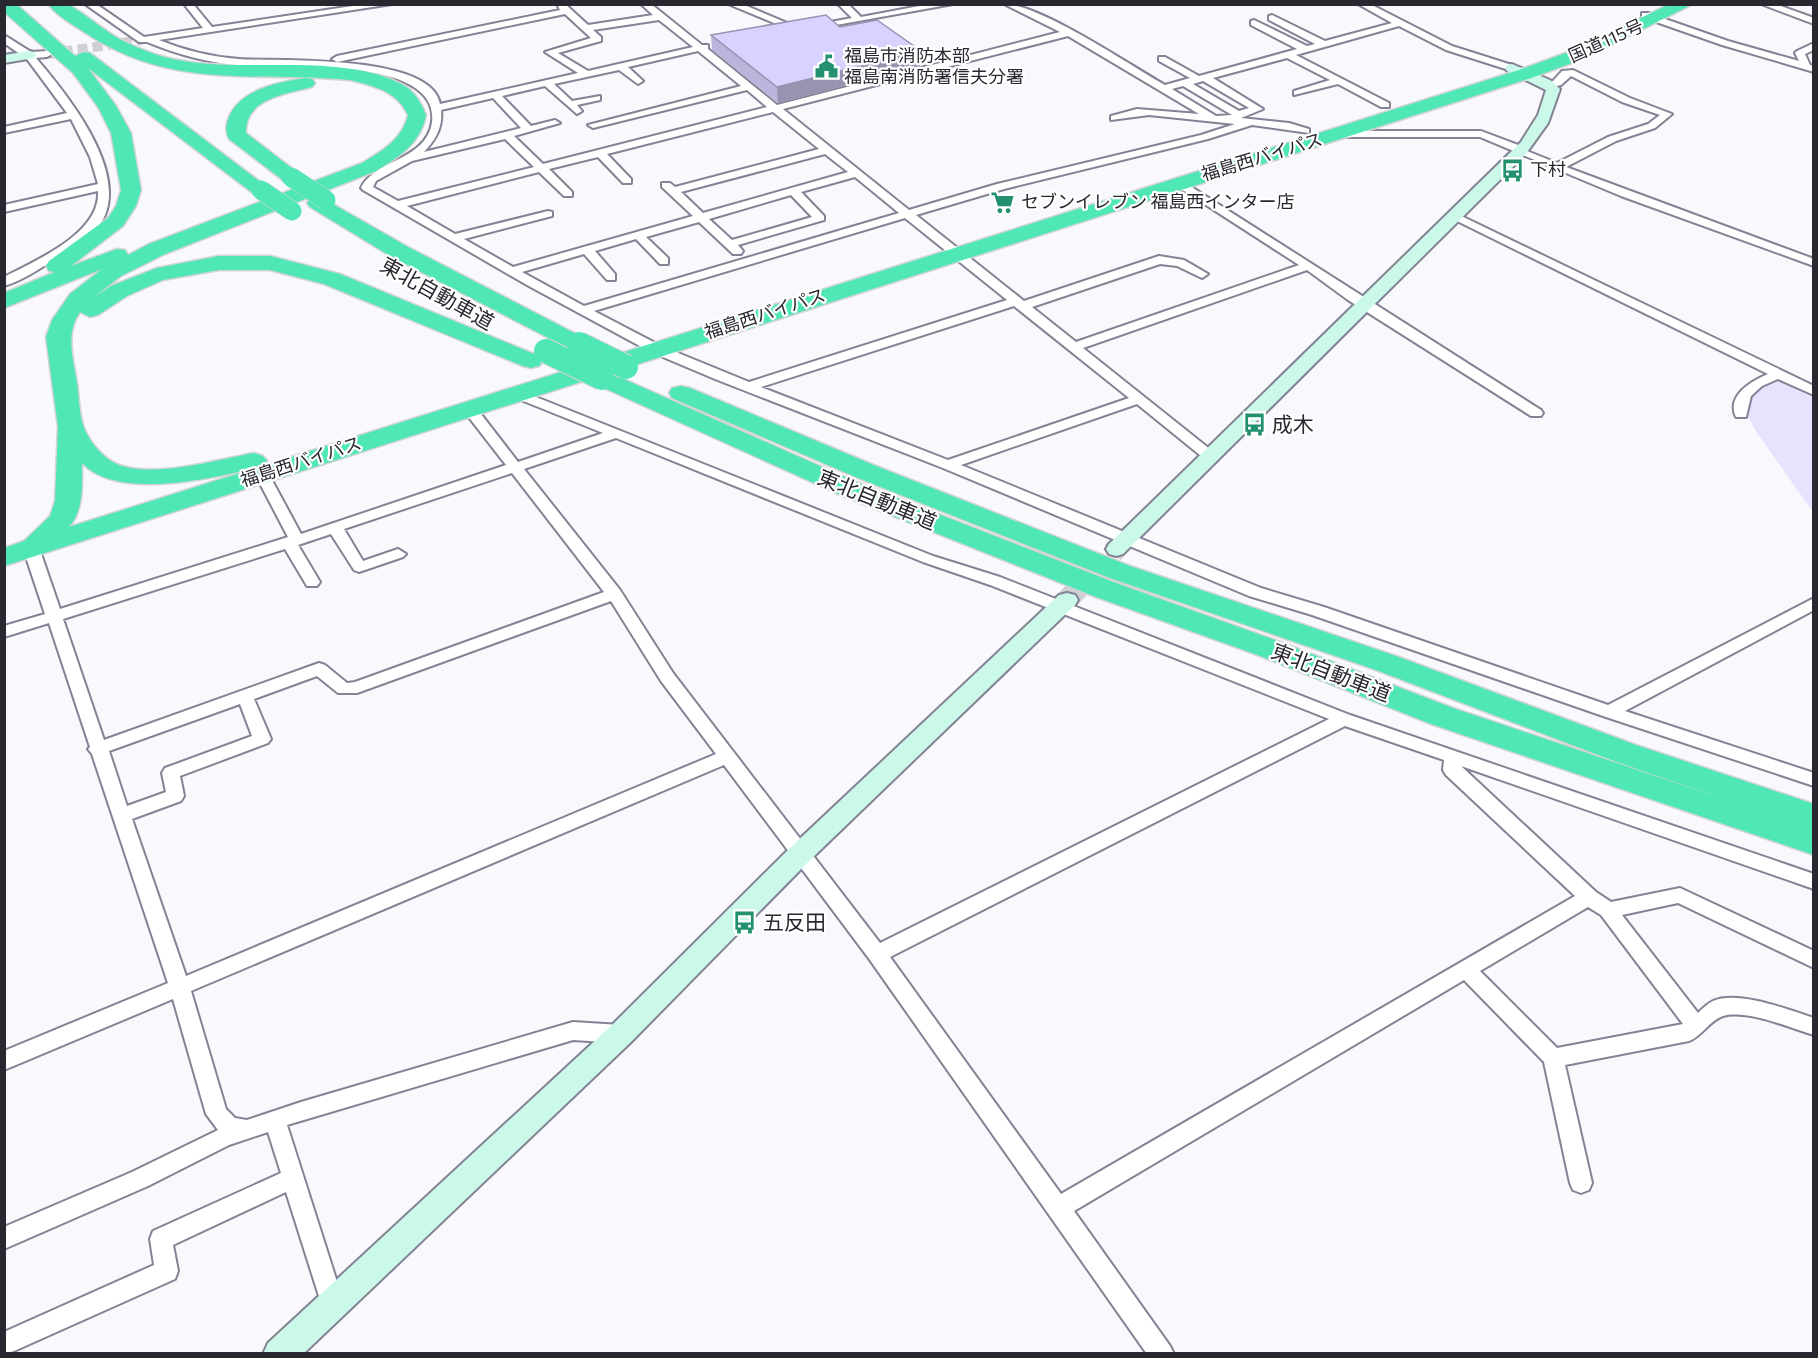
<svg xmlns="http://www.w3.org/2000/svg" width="1818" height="1358" font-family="Commissioner,'Noto Sans JP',sans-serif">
	<rect width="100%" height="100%" fill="#f9f9fd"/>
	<!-- green -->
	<polygon fill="#e6e3fe" points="1782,378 1813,394 1813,512 1757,433 1748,417 1749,400 1754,391"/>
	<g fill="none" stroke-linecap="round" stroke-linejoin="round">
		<!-- street-tunnel -->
		<polyline stroke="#cfcfd4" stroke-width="10" stroke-dasharray="10 5" stroke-linecap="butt" points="48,54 142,40"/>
		<!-- secondary-tunnel -->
		<polyline stroke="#cfcfd4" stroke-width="22" stroke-dasharray="22 11" stroke-linecap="butt" points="1067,600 1116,549"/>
		<defs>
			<g id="street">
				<path d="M85,4H96L144,37L203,28L184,4H193L212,27L366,4H392L159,40C184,50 211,57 239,59C277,62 431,53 440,104L578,73L545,52L591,38L565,14L337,62L332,59L337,56L560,10L557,4H565L588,25L653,15L641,4H651L702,45H708V49L777,105L1060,32L1004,4C1040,4 1130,65 1165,85L1190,78L1159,61V57H1165L1199,76L1297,49L1251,25V21L1254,20L1307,46L1315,44L1269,20V16L1272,15L1325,41L1392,23L1358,4H1370L1452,46L1515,66L1517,68L1512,71L1446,50L1399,26L1296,55L1389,103V107H1381L1338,84L1294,95V91L1330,80L1287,58L1213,78L1263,109L1241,118L1289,123L1309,129V133L1252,125L1208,139L1004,189L916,215L1024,301L1159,256L1184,260L1208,274L1202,278L1177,266L1160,264L1032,307L1076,342L1299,265L1172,183L1174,181H1182L1541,410L1543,413L1541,416H1531L1348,300L1307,270L1083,348L1216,454L1218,457L1216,460H1206L1137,404L961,465L1261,588L1324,607L1608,705L1814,598V610L1625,711L1814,773V786L1603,716L1312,615L1249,596L943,468L715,379L651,352L527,285L363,190L361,188C374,160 427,160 432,122C440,55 280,68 239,65C208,63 176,54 147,42H139ZM659,20L693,47L588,71L558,53L601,41V37L593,30ZM1068,36L1199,114L1137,109L1111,116V120L1149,115L1235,124L1201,135L997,184L909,210L783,109ZM698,51L741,86L588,125L593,128L747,90L767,107L543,164L514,136L560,123L555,120L531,126L502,96L545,86L577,114L582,111L577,105L600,100V96L572,101L554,84L619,70L638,84L643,81L628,67ZM1203,81L1249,108L1239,111L1193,84ZM1183,86L1232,115L1216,116L1172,89ZM493,98L521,128L424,152C435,140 443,128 441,110ZM773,112L819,149L675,187L670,183H662V187L693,216L513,267L464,239L552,216V212L548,211L455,234L407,206L539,172L564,196H572V192L549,169L598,157L623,183H631V179L607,154ZM505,139L534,167L398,201L373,187L376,181L412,161ZM825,154L848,172L703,213L681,192ZM855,177L899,213L584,306L522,272L584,254L607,280H615V274L595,251L636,239L660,264H668V258L646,237L699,222L733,254H741L743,251L738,245L824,220V216L801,192ZM791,195L812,217L732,240L709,219ZM905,218L1007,300L749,382L661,346L594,311ZM1014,306L1129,398L948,460L761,387Z"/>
				<polygon points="728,4 742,4 804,30 796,32"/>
				<polygon points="838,4 848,4 861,17 930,4 953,4 814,29 814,25 852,18"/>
				<polygon points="1761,4 1775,4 1814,18 1814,24"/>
				<polygon points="1642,13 1648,13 1728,41 1799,61 1795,53 1797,51 1814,43 1814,50 1805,54 1810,65 1814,66 1814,72 1722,45 1642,17"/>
				<path d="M4,35L31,52L47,51L52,54L47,57L36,58C66,93 125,166 105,215C98,233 76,245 61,255C44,266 24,280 4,286V277C37,260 101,233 98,191L4,212V205L98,184L90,157L71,119L4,133V127L67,113L27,59L4,43Z"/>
				<polygon points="1573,70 1630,98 1672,114 1655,128 1616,141 1566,167 1814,259 1814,266 1621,196 1480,137 1338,137 1333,134 1338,131 1481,131 1526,148 1527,151 1557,163 1608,137 1648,124 1660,115 1622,102 1571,76 1561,85 1549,88 1544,85 1553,81 1562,71"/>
				<path d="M1455,213L1814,386V395L1778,379L1762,386L1751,396L1746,417H1736C1726,396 1751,381 1768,374L1451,218L1449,216Z"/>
				<path d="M516,389L933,556L1000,577L1350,715L1814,874V889L1461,766L1596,892L1611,902L1680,888L1814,951V968L1678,903L1622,915L1698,1013C1702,1009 1707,1004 1713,1001C1738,990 1789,1010 1814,1018V1035C1790,1028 1747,1009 1723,1016C1710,1020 1702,1036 1689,1041L1565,1065L1592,1183L1589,1190L1581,1193L1573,1190L1570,1183L1544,1062L1464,980L1074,1211L1170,1346L1174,1354H1147L870,960L724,765L191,991L226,1109L235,1118L247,1120L301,1102L573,1022L621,1025L628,1028L631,1034L628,1040L621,1043L573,1040L287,1125L344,1304L340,1312L332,1315L324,1312L286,1192L173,1245L178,1271L175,1279L14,1351L4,1354V1332L154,1265L150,1239L153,1231L281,1173L268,1132L229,1145L148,1186L4,1249V1227L132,1172L218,1130L206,1114L173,999L4,1070V1051L168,983L92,754L88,749L90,747L49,623L4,637V626L45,614L23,548L31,543L39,548L60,609L288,537L255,474L257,471H267L301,534L506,465L464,411L462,408L464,405H474L518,462L603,433L511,396L509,393ZM616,438L923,562L990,585L1329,719L880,943L673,673L620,590L524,469ZM512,473L604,592L355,682L347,683L325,665L319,663L104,740L63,619L285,549L307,586H317L320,582L298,545L331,534L354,570L359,572L403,557L406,554L398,549L363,561L344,529ZM611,601L661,681L716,754L186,976L132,819L181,801L184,796L180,776L268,743L271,739L254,699L317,676L338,693H357ZM240,704L252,736L165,768L162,773L166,792L127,806L109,751ZM1345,726L1444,760L1443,770L1446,775L1575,896L1061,1194L890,957ZM1588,907L1601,915L1683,1024L1557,1048L1480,971Z"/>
			</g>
			<g id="secondary">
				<polygon points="29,51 34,52 36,55 34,58 4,63 4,55"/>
				<polygon points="1512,64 1550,80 1560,89 1548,123 1525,155 1123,554 1116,556 1109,554 1106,549 1109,544 1521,142 1538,115 1546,90 1507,71 1505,68 1507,65"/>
				<polygon points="1067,593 1075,595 1078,600 1075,605 809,861 631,1042 303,1354 263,1354 268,1343 611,1026 791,847 1059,595"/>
			</g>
			<g id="highway">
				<path d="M4,4H16L75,56L84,52L90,53L271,190L268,194H254L88,68L116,106L131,133L141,190L136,206L123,226L71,266L117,249L125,250L128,255L149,244L362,163C382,151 402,140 408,115C397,91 374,86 350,80C252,71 172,91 84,32C72,24 57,16 48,4C54,4 61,3 66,4C76,7 104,30 116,37C141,51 168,60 198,63C259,70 350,54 405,86C415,92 422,105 426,115C421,143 399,157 376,171L165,254L121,276L93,298L111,286L157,268L219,256H270L340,274L539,356L543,361L539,366L531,368L523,366L324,284L270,270H219L163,280L127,296L98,315L90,317L80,312C65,334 73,358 77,383C79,396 79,415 84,428C91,444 105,461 122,466C159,477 216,460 254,453L263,456L267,461L263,466L1519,70L1571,51L1670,4H1693L1583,59L1531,78L610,373L856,482L1116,583L1275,640L1453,708L1733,802L1614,761L1376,670L1110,578L858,478L672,398L669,393L672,388L681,386L690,388L876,466L1130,566L1396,656L1636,745L1814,804V855L1431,724L1255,654L1096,597L838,494L593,383L590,379L4,566V548L24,541L50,516L55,501L58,427L46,337L52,320L70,294L102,269L4,308V293L55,272L49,271L46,266L49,261L108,218L116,206L121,190L111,133L98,107L73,73L4,12ZM82,463C118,501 212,478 256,468L69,527C84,510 82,485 82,463Z"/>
				<path d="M306,78L312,79L315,83L312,87C286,94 245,98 246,133L298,173L301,177L298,181H284L229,139C225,132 226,124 229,117C241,89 279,82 306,78Z"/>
				<polygon points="317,197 324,199 408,247 582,337 586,342 582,347 574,349 566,347 392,257 310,207 307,203 310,199"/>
			</g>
		</defs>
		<!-- street casing -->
		<use href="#street" stroke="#848295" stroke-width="4"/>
		<!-- secondary casing -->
		<use href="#secondary" stroke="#848295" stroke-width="4"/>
		<!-- highway casing -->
		<use href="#highway" stroke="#d4d4d6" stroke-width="3"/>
		<!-- street -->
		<use href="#street" fill="#fff" fill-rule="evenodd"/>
		<!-- secondary -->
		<use href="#secondary" fill="#caf8e9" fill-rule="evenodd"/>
		<!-- highway -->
		<use href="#highway" fill="#50e7b7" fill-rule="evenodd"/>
		<defs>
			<g id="highway-bridge-far1">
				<polyline points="291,177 326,200"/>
				<polyline points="261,190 292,211"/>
			</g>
			<g id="highway-bridge">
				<polyline points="579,344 626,367"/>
				<polyline points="546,351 602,378"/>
			</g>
		</defs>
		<!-- highway-bridge-far1 casing -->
		<use href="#highway-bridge-far1" stroke="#d4d4d6" stroke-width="20" stroke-linecap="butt"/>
		<!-- highway-bridge casing -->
		<use href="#highway-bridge" stroke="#d4d4d6" stroke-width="26" stroke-linecap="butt"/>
		<!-- highway-bridge-far1 -->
		<use href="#highway-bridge-far1" stroke="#50e7b7" stroke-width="19"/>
		<!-- highway-bridge -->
		<use href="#highway-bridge" stroke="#50e7b7" stroke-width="24"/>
	</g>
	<!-- wall -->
	<polygon fill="#bab5da" points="840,27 920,66 778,103 712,50 711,35"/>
	<!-- shaded-wall -->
	<polygon fill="#9794b2" points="921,51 920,66 778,103 777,87"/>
	<!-- building -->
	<polygon fill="#d8d3fe" stroke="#9794b2" stroke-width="1.5" points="826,15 840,27 877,20 921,51 777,87 711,35"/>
	<!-- icons -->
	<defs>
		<symbol id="civic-bare" viewBox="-9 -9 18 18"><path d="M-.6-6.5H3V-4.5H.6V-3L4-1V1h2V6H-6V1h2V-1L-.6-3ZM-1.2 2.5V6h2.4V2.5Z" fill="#23906f" stroke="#fff" stroke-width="2.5" paint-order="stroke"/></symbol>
		<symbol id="bus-bare" viewBox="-9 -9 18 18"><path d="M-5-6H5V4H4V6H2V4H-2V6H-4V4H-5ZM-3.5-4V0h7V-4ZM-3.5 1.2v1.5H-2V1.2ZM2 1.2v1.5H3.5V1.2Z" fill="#23906f" stroke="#fff" stroke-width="2.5" paint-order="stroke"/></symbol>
		<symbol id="supermarket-bare" viewBox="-9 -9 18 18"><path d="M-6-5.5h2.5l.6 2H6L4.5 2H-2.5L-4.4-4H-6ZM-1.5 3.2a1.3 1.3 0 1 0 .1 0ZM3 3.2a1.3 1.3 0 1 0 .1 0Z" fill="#23906f" stroke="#fff" stroke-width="2.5" paint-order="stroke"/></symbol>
	</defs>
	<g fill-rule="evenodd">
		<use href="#civic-bare" x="810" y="50" width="33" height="33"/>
		<use href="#bus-bare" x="1496" y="154" width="33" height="33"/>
		<use href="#supermarket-bare" x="986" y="186" width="33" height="33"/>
		<use href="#bus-bare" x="1238" y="408" width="33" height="33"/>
		<use href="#bus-bare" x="728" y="906" width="33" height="33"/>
	</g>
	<g text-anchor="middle" stroke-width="4.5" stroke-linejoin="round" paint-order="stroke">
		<!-- far-street labels -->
		<g font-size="18" fill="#292830" stroke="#fff">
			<text transform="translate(1606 41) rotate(-24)" y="6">国道115号</text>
			<text transform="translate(1262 157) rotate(-17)" y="6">福島西バイパス</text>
			<text transform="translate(765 314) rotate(-18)" y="6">福島西バイパス</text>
			<text transform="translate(301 462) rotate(-18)" y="6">福島西バイパス</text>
		</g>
		<!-- far-poi labels -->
		<g font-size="18" fill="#292830" stroke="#fff" text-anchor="start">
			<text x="844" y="62">福島市消防本部<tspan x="844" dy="21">福島南消防署信夫分署</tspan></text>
			<text x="1530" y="176">下村</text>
			<text x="1021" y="208">セブンイレブン 福島西インター店</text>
		</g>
		<!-- street labels -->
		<g font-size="21" fill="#292830" stroke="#fff">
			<text transform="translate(437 294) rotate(29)" y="7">東北自動車道</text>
			<text transform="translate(877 500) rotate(22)" y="7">東北自動車道</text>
			<text transform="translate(1331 673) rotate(21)" y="7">東北自動車道</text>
		</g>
		<!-- poi labels -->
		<g font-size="21" fill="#292830" stroke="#fff" text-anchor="start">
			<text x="1272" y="432">成木</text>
			<text x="763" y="930">五反田</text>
		</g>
	</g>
	<!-- border -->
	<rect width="1818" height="1358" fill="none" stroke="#292830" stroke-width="12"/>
</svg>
